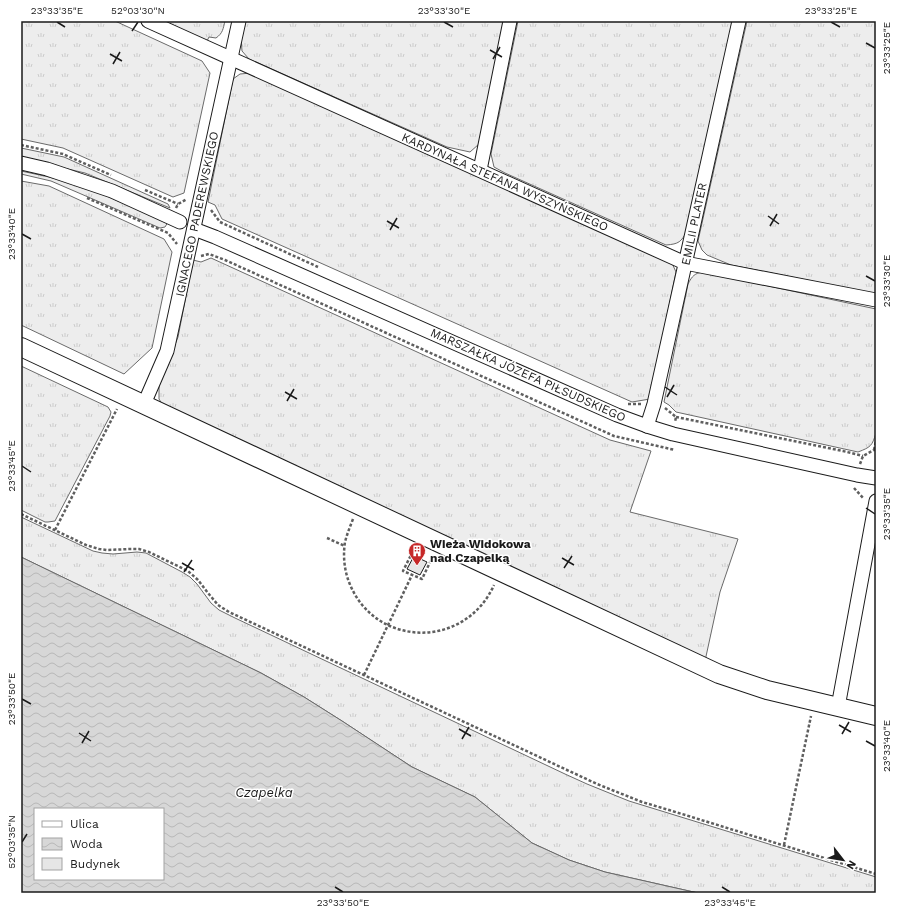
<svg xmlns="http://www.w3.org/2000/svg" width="897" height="914" font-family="'Work Sans',sans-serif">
	<defs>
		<pattern id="grass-tufts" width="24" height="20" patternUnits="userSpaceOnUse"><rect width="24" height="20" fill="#ededed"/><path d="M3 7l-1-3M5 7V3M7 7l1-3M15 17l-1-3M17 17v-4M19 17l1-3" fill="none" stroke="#cbcbcb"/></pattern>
		<pattern id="water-waves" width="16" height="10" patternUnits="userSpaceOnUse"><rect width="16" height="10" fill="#d7d7d7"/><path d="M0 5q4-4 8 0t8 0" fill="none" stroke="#b8b8b8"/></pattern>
	</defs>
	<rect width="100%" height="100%" fill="#fff"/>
	<!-- grass -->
	<g fill="url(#grass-tufts)" stroke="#6a6a6a">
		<polygon points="21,21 115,21 202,61 210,73 184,193 173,197 63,148 21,139"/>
		<path d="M164,21H225C223,29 223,33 216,38L209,37L207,41Z"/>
		<polygon points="245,21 504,21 479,144 470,152 447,147 249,59 242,51 241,38"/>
		<path d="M518,21H733L687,231C681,242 679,244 666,245L505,173L494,167L491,154Z"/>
		<polygon points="747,21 876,21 876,294 731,265 707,255 702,250 698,241"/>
		<polygon points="251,73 671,261 676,272 650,399 632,402 222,219 215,205 208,202 233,79 240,74"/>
		<polygon points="21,148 64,157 168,204 170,208 85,173 21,158"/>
		<polygon points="21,171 49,177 83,186 168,222 165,227 160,228 51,181 21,174"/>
		<polygon points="21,181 49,186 164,239 172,252 152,348 124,374 21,325"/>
		<polygon points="211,258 610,440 651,451 630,512 738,539 720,592 705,661 164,407 159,399 159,386 178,337 193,260 201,262"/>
		<path d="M703,272L876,309V433C872,446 871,447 858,452L676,412L669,405L664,402L688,284C692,276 695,273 703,272Z"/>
		<polygon points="21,366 108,407 111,412 110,416 56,519 55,521 48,522 45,522 21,510"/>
		<polygon points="21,517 93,551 102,553 113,554 137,552 146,553 182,572 190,577 197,584 211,603 219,610 235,618 565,774 587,784 629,801 876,877 876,893 698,893 605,872 569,860 532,843 475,797 412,767 342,721 304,697 261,673 21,557"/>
	</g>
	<!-- water -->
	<path fill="url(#water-waves)" stroke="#6a6a6a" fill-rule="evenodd" d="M21,557L261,673L304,697L342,721L412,767L475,797L532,843L569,860L605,872L698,893H21ZM35,809H163V879H35Z"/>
	<!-- building -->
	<polygon fill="#e6e6e6" stroke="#1a1a1a" points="414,556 427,562 420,575 407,569"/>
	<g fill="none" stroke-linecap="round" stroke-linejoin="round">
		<defs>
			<g id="street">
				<polyline points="148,21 685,263 876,300"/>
				<polyline points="21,163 47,169 112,191 180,222"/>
				<polyline points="480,170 510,21"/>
				<polyline points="194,229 215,237 617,415 647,426 673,434 857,475 876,478"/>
				<polyline points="144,404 167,351 239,21"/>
				<polyline points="647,426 654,404 739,21"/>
				<polyline points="838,707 876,501"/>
			</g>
			<polyline id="secondary" points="21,347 719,674 767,690 876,716"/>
		</defs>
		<!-- street casing -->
		<use href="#street" stroke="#1a1a1a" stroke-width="15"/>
		<!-- secondary casing -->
		<use href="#secondary" stroke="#1a1a1a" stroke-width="20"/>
		<!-- path -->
		<g stroke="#5f5f5f" stroke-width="2.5" stroke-dasharray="3 2" stroke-linecap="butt">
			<polyline points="21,145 63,154 111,175"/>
			<polyline points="145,190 178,204"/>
			<polyline points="87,198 168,233 177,244"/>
			<polyline points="176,208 178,204 187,199"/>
			<polyline points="211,210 220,222 318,267"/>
			<polyline points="201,256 209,254 225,260 614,436 675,450"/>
			<polyline points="628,404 641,404"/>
			<polyline points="665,408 676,417 675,422"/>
			<polyline points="676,417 843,451 863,456"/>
			<polyline points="874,450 876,441"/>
			<polyline points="860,464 863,456 874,450 876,450"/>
			<polyline points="854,488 864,499"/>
			<polyline points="21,514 86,545 99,549 107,550 130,549 139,549 149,552 188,571 198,580 208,593 218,605 229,612 597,784 642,802 669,810 876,874"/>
			<path d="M353,519C350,527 347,534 345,542C343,555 344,569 349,582C374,648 465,650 494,585"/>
			<polyline points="55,530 117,409"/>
			<polyline points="327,538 345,546"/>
			<polyline points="415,547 403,571 422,579 433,556"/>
			<polyline points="364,675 412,575"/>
			<polyline points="784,845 811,716"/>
		</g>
		<!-- street -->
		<use href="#street" stroke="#fff" stroke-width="13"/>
		<!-- secondary -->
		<use href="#secondary" stroke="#fff" stroke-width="18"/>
	</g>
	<!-- ticks -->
	<path fill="none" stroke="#1a1a1a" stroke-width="1.5" d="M57,22L65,27M444,22L453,27M831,22L840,27M132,31L138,22M866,43L875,48M490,50L502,57M110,54L122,61M493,59L500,47M113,64L120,52M768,216L779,224M387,221L399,228M770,226L777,214M390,230L397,218M22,234L31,239M866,276L875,281M665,387L677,395M285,392L297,399M667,397L674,385M287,401L294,389M22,466L31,472M866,508L875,514M562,558L574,565M182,563L194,570M564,568L572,556M184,572L192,560M22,699L31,704M839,725L851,732M459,729L471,736M79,733L91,741M842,734L849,722M462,739L469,727M866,741L875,746M82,743L89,731M22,842L27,834M335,887L343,892M722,887L730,892"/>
	<!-- icons -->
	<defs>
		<symbol id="building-pin" viewBox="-11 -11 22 30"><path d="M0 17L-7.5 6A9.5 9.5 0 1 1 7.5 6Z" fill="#c62828" stroke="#fff"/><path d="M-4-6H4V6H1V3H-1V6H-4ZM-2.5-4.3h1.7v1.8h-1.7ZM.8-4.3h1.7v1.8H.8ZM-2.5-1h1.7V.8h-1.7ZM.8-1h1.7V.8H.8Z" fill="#fff"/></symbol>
	</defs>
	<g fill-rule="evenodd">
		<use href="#building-pin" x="407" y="541" width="20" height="27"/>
	</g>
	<g text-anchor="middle" stroke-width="3" stroke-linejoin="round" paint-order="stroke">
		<!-- street labels -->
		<g font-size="12" fill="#1a1a1a" stroke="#fff">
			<text transform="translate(505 182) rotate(24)" y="4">KARDYNAŁA STEFANA WYSZYŃSKIEGO</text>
			<text transform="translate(197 214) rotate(-78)" y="4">IGNACEGO PADEREWSKIEGO</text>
			<text transform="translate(694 224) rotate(-78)" y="4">EMILII PLATER</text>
			<text transform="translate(528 375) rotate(24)" y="4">MARSZAŁKA JÓZEFA PIŁSUDSKIEGO</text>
		</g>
		<!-- poi labels -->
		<g font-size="12" font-weight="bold" fill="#1a1a1a" stroke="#fff" text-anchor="start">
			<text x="430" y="548">Wieża Widokowa<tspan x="430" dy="14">nad Czapelką</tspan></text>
		</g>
		<!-- water labels -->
		<g font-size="13" font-style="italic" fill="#1a1a1a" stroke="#fff">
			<text x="264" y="797">Czapelka</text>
		</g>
	</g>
	<!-- border -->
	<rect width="897" height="914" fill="none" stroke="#ffffff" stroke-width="44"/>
	<!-- legend -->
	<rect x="34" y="808" width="130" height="72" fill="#ffffff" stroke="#a3a3a3"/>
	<rect x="42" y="821" width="20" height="6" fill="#ffffff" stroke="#a3a3a3"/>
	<text x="70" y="828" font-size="12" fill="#1a1a1a">Ulica</text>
	<rect x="42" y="838" width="20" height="12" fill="url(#water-waves)" stroke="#a3a3a3"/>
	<text x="70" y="848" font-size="12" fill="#1a1a1a">Woda</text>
	<rect x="42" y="858" width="20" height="12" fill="#e6e6e6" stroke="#a3a3a3"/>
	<text x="70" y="868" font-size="12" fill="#1a1a1a">Budynek</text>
	<!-- north arrow -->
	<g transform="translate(843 860) rotate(121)" stroke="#ffffff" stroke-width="3" paint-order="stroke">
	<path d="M0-3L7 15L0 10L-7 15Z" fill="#1a1a1a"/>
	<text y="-6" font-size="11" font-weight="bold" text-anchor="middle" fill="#1a1a1a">N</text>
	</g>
	<rect x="22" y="22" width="853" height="870" fill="none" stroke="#1a1a1a" stroke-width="1.5"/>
	<g font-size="10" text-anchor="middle" fill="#1a1a1a">
		<text x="57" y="14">23°33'35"E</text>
		<text x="138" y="14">52°03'30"N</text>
		<text x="444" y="14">23°33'30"E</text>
		<text x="831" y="14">23°33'25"E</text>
		<text transform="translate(886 48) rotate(-90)" y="4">23°33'25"E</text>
		<text transform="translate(11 234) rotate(-90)" y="4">23°33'40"E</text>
		<text transform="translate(886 281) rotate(-90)" y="4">23°33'30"E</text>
		<text transform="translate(11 466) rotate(-90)" y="4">23°33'45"E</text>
		<text transform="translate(886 514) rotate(-90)" y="4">23°33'35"E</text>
		<text transform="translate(11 699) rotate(-90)" y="4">23°33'50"E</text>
		<text transform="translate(886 746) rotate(-90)" y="4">23°33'40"E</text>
		<text transform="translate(11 842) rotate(-90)" y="4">52°03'35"N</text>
		<text x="343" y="906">23°33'50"E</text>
		<text x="730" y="906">23°33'45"E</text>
	</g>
</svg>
